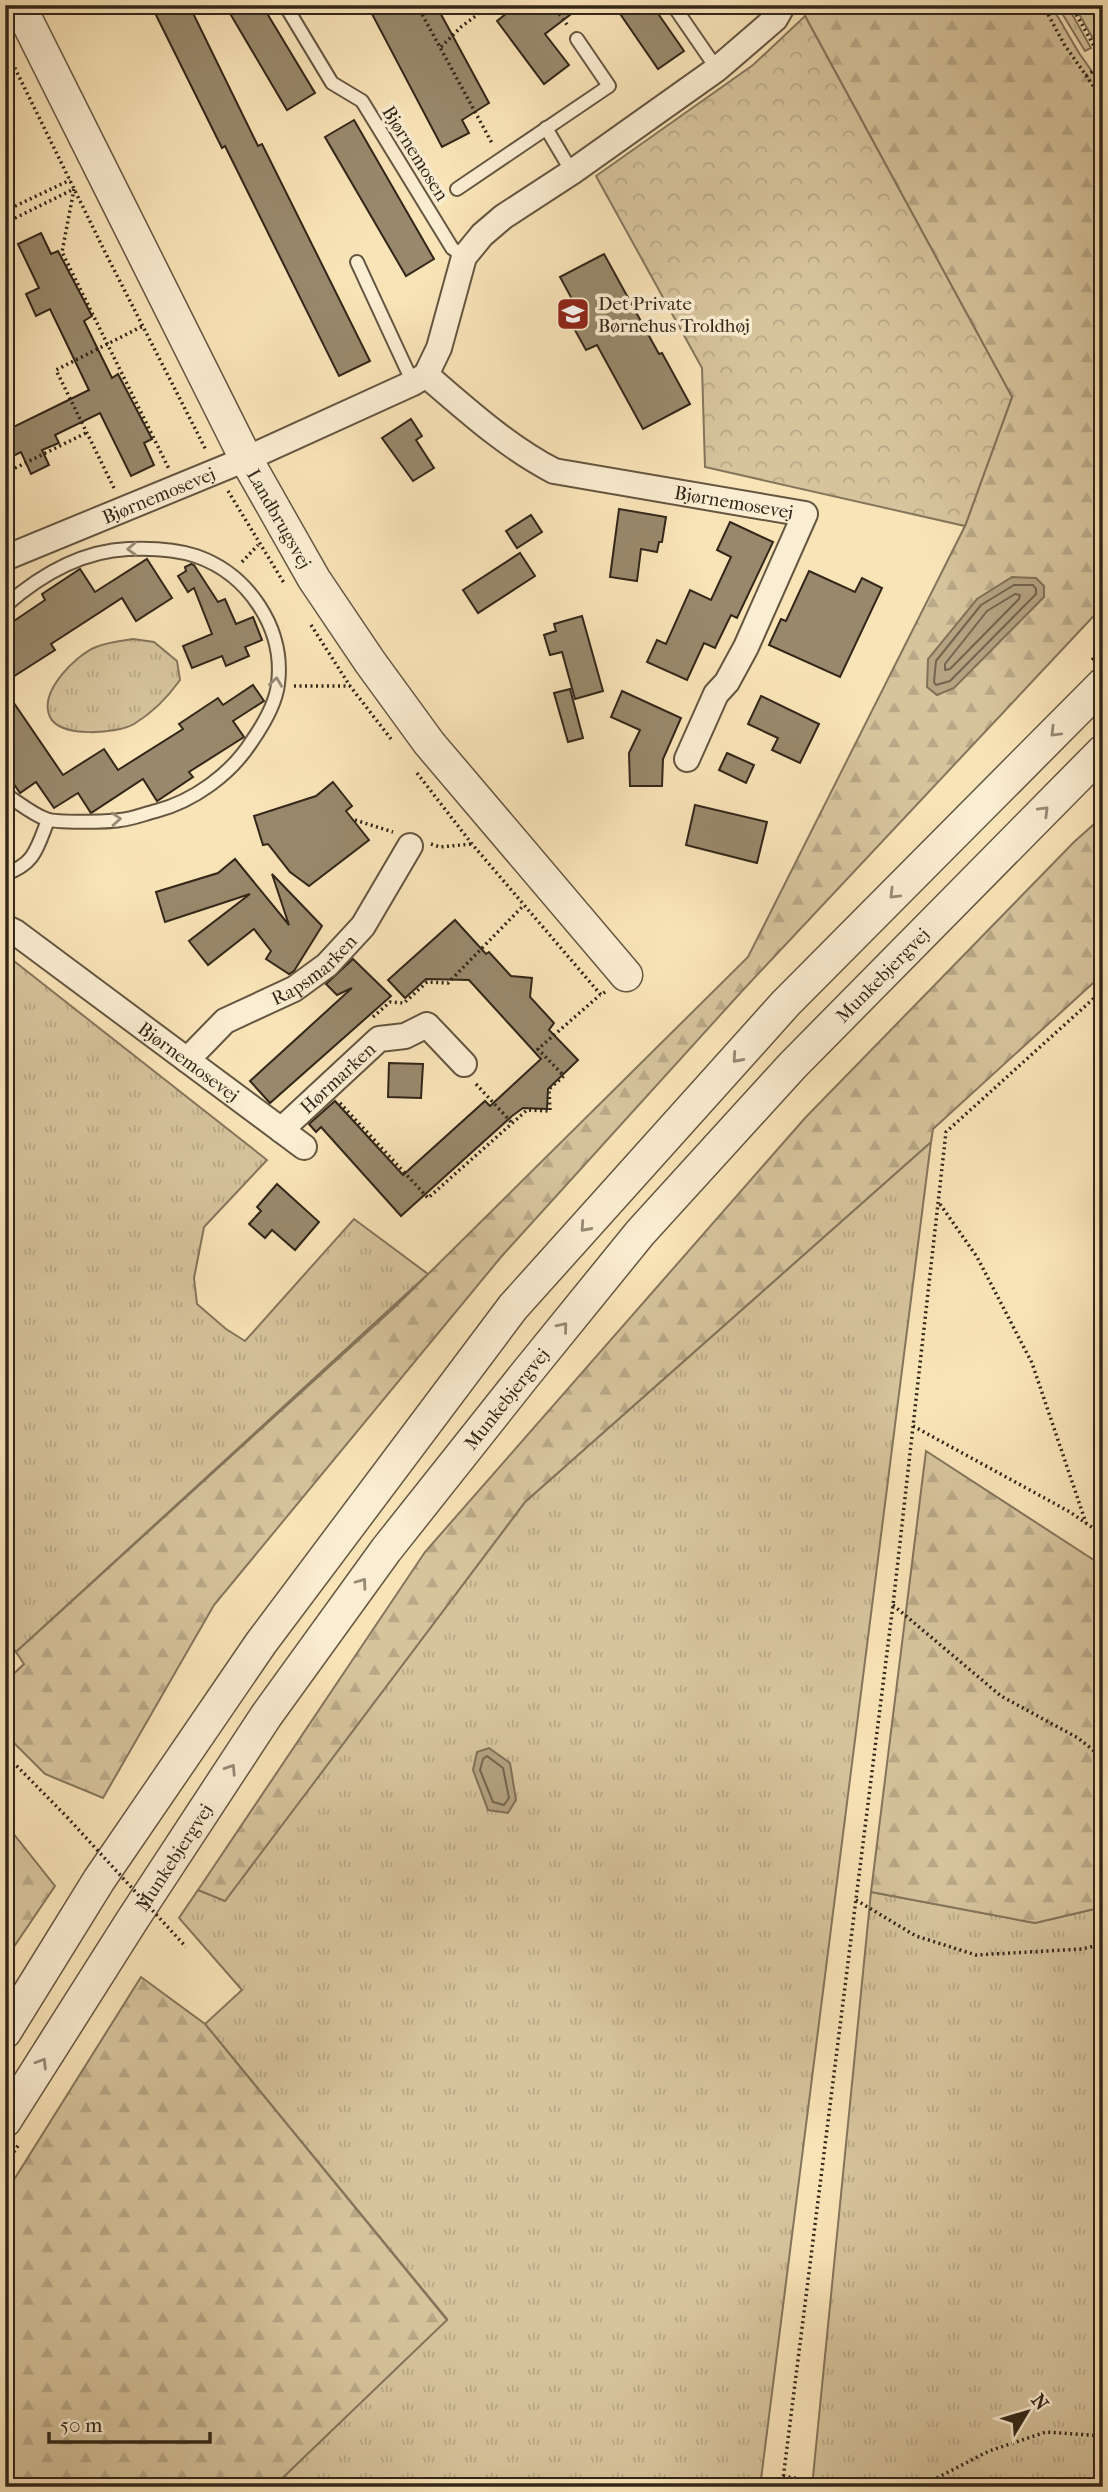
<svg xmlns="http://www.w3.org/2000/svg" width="1108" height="2492" font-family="'IM FELL French Canon',serif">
	<defs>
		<pattern id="grass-tufts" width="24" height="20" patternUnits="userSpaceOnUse" patternTransform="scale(1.75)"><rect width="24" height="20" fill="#d7c49d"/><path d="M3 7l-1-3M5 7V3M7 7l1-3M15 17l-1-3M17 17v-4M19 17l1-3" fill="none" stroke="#b9a887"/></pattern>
		<pattern id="forest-firs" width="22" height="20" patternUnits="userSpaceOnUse" patternTransform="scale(1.75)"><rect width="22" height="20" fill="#d7c49d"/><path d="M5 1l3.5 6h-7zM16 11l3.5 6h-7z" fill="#b9a887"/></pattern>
		<pattern id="park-crowns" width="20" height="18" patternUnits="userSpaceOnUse" patternTransform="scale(1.75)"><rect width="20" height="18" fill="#d7c49d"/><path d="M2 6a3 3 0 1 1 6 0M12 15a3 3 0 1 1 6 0" fill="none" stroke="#b9a887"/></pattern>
	</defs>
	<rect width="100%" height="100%" fill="#f9e4b8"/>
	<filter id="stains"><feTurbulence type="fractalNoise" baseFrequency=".00286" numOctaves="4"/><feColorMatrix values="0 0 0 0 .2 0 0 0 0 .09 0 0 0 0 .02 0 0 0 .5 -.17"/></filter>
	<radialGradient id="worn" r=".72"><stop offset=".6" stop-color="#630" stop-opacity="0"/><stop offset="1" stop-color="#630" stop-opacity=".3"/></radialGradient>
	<!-- grass -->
	<g fill="url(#grass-tufts)" stroke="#84755b" stroke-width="2">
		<polygon points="1057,5 1067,5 1091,48 1085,51"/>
		<polygon points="1074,5 1103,5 1103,12 1099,15 1103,19 1103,41 1096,44"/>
		<path d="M133,639L154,642L177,661L180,680C168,697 152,713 134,724C117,734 60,738 50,717C38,692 76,655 96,647C108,642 121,641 133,639Z"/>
		<polygon points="5,954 267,1160 204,1227 194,1278 197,1304 226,1329 245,1341 354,1219 428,1274 16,1652 5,1635"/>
		<polygon points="931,1142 760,2487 273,2487 447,2319 205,2024 242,1990 179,1918 198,1890 225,1900 525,1502"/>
		<polygon points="871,1892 1035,1923 1103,1907 1103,2487 812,2487"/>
	</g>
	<!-- forest -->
	<g fill="url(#forest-firs)" stroke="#84755b" stroke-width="2">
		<polygon points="804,5 1051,5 1079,53 1103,87 1103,606 743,990 501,1257 214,1605 103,1798 45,1774 5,1734 5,1682 24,1664 16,1652 397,1305 748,957 965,526 1012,397 805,16"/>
		<polygon points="1103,816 1103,974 933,1129 931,1142 525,1502 225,1901 198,1890 425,1552 805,1118 1074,842"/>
		<polygon points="926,1451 1103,1566 1103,1907 1035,1923 871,1892"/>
		<polygon points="5,1823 55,1886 5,1960"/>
		<polygon points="141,1977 205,2024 447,2320 273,2487 5,2487 5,2194"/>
	</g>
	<!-- park -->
	<polygon fill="url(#park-crowns)" stroke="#84755b" stroke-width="2" points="805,16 1012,397 965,526 705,467 702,368 596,176 753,65"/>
	<!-- water -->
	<g fill="#b5a382" stroke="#817158" stroke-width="2">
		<polygon points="1012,577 1036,578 1044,586 1044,597 954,688 937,695 927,687 928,659 977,599"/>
		<polygon points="489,1748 510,1763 516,1800 508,1813 488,1810 473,1770 477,1752"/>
	</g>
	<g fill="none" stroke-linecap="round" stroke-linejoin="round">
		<!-- shore -->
		<g stroke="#74644e" stroke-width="2">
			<polygon points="1014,585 1033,585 1036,589 1036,594 950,681 936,685 934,682 936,661 981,605"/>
			<polygon points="1015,594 1020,595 1019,599 950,669 945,670 945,664 987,611"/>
			<polygon points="487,1756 503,1768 509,1798 504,1805 493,1802 480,1770 483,1759"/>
		</g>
	</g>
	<!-- building -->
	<g fill="#99896c" stroke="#322619" stroke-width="2">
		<polygon points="151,5 189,5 258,146 262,144 370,361 339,376 225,146 222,148"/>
		<polygon points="225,5 262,5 315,93 287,110"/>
		<polygon points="389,5 436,5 489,103 462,120 469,133 442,147 372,14"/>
		<polygon points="517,5 583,5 545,34 569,65 544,84 497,21"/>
		<polygon points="614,5 652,5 684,51 658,69"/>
		<polygon points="354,120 434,259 406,276 325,137"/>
		<polygon points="41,233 51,254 58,251 92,316 84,321 112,378 118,374 152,439 144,443 154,465 131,476 100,413 55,435 59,443 42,450 49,465 31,474 21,452 5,460 5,431 89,390 50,309 36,316 26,294 39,288 18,244"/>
		<polygon points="604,254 659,354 662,353 690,404 643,429 597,345 586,350 561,305 572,299 560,277"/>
		<polygon points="411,419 422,436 416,440 434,468 413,481 382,438"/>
		<polygon points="619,509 666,517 662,542 659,542 657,552 641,549 637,581 610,577"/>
		<polygon points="531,515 542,532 517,548 506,531"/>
		<polygon points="730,522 773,542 737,618 731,615 715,648 704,643 687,680 647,662 657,640 666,644 690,590 711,600 731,557 717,550"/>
		<polygon points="520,553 535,576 478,613 463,590"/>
		<polygon points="147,559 172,598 136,621 122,598 51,644 55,650 5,682 5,627 45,600 42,594 80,569 95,592"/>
		<polygon points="191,564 194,565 218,602 225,599 236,624 253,617 262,640 245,647 249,656 226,666 222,656 192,668 183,646 212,634 194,588 188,592 178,576 186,571 185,567"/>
		<polygon points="809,571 855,592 862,578 882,588 840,677 769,645 781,619 786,621"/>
		<polygon points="582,616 603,691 575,699 562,652 550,655 544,635 556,631 554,624"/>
		<polygon points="253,685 264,701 233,721 244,737 189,772 193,777 157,801 143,779 91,813 78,793 54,808 36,782 20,793 5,771 5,690 63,775 104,749 118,770 183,729 179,724 218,698 223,705"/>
		<polygon points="570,689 583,738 568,742 554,693"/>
		<polygon points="622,691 681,718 663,759 662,786 630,786 629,753 640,730 611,717"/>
		<polygon points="761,696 819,724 800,763 772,750 778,738 748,724"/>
		<polygon points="727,753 754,765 746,783 719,770"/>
		<polygon points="333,782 352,806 346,811 369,840 309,886 290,872 268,844 263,845 254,816 316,796"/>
		<polygon points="695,805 767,822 757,863 686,845"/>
		<polygon points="235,859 289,925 272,874 322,926 294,971 289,974 266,959 271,951 254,929 208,965 189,941 250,894 165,922 156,892 218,873"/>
		<polygon points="455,920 486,954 489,952 511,976 532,978 530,997 554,1023 549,1030 578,1060 548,1089 547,1109 523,1108 512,1116 401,1216 321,1127 316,1132 309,1124 335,1101 403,1175 485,1101 490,1106 541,1059 469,980 426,979 405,998 388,980"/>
		<polygon points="353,959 391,996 270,1103 250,1081 352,988 337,995 326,984"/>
		<polygon points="389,1063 423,1064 421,1098 388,1097"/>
		<polygon points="277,1184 319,1222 295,1250 272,1230 265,1238 249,1224 261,1211 257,1207"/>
	</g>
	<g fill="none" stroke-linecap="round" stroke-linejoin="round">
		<defs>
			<g id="service">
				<polyline points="285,5 332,83 362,101 452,248 464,257"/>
				<polyline points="673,5 717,69"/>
				<polyline points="546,128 572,172"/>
				<polyline points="457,189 609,86 577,39"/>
				<polyline points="357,262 413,383"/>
				<path d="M5,606C39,576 82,551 128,549C150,548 175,549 196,556C248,574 285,628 278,684C276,703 263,725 252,741C231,774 194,801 156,811C144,814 132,819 120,820C108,822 55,823 46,819C32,814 18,802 5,794"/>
				<path d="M5,874C35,864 37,848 48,820"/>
			</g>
			<g id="minor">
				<path id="s1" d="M426,375C467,410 506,446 554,471L805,514L746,647L727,682L716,694L687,759"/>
				<path id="s2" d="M5,558L246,459L413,383L426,375L439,348L464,257L482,235L503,217L572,172L717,69L775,19L783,5"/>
				<path id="s3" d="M5,927L15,932L304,1147"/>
				<path id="s4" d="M187,1060L225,1021L294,989L327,965L363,926L410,846"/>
				<path id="s5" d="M281,1130L379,1039L405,1036L427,1025L464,1064"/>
			</g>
			<g id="tertiary">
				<path id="s6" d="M19,5L246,459L314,579L370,662L429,743L626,975"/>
				<polyline points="5,2032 99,1880 261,1643 513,1307 786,1003 1103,684"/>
				<path id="s7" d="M5,2121L131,1922L266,1716L386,1550L524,1376L640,1233L793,1065L1103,751"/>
			</g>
		</defs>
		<!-- service casing -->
		<use href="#service" stroke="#645641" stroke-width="16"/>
		<!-- minor casing -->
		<use href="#minor" stroke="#645641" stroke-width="28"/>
		<!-- tertiary casing -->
		<use href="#tertiary" stroke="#645641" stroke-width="35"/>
		<!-- path -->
		<g stroke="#322619" stroke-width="3.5" stroke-dasharray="2 3.5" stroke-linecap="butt">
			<polyline points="417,5 493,145"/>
			<polyline points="553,5 568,26"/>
			<polyline points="1043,5 1064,44 1103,100"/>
			<polyline points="1071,5 1103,62"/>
			<polyline points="441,47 461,27 490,5"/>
			<polyline points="5,48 106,254 206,450"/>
			<polyline points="1086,76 1103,64"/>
			<polyline points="5,211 70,180"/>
			<polyline points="5,223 74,189 62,252 169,469"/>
			<polyline points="5,278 12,291 5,294"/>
			<polyline points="5,473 86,433"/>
			<polyline points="114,488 56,370 143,326"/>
			<polyline points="228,491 284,583"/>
			<polyline points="242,562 258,545"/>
			<polyline points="311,625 350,686 391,739"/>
			<polyline points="1092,660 1103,649"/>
			<polyline points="294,686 350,686"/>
			<polyline points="417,773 472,844 601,995 605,992"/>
			<polyline points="355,820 393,832"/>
			<polyline points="431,844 440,847 472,844"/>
			<polyline points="373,1017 390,1002 404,1003 427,982 448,983 524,905"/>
			<polyline points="476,1084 512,1123"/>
			<polyline points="340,1103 428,1198 527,1110 550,1111 549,1089 564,1076 538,1049 600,995"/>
			<polyline points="940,1204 977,1257 1032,1363 1086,1523"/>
			<polyline points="913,1426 1070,1512 1103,1535"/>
			<polyline points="893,1605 1001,1696 1078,1738 1103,1758"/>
			<polyline points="5,1754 67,1817"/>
			<polyline points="856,1900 916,1936 976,1955 1082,1949 1103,1944"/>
			<polyline points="5,2166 19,2144"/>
			<polyline points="783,2476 843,2487"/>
			<polyline points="782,2487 893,1605 946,1132 1103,990"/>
			<polyline points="911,2487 931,2481 989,2451 1046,2432 1103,2436"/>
		</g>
		<!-- service -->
		<use href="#service" stroke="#fbedd1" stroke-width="12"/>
		<!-- minor -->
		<use href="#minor" stroke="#fbedd1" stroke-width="24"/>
		<!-- tertiary -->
		<use href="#tertiary" stroke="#fbedd1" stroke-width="32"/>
		<!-- path-bridge -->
		<polyline stroke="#322619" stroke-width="3.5" stroke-dasharray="2 3.5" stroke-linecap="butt" points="67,1817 186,1947"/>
	</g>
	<!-- one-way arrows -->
	<defs><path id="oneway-chevron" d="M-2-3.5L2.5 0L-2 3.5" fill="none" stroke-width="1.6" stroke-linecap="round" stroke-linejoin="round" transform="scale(1.75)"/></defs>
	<g stroke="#968a75">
		<use href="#oneway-chevron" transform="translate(132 549) rotate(178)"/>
		<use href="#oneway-chevron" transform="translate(276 682) rotate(-82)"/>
		<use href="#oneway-chevron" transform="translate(1055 732) rotate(135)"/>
		<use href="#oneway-chevron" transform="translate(1044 811) rotate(-45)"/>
		<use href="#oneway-chevron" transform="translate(116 819) rotate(-4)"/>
		<use href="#oneway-chevron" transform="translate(894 894) rotate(135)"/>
		<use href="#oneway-chevron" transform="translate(737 1058) rotate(132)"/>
		<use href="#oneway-chevron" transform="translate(585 1227) rotate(132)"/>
		<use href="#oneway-chevron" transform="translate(563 1327) rotate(-51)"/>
		<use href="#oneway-chevron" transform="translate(362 1583) rotate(-54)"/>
		<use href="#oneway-chevron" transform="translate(231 1769) rotate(-57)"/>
		<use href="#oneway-chevron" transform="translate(42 2063) rotate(-58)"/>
	</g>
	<!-- icons -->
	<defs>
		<symbol id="school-square" viewBox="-11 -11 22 22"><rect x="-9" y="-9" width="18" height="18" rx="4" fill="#8f2418" stroke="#fbedd1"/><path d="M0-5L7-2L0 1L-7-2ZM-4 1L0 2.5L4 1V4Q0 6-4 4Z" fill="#fff"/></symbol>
	</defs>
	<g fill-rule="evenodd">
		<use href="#school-square" x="554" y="295" width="38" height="38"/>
	</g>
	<g text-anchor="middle" stroke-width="7" stroke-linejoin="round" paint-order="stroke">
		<!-- street labels -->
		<g font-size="19" fill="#322619" stroke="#fbedd1">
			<text transform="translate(416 153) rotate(58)" y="7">Bjørnemosen</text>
			<text dy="7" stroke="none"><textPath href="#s2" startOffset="166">Bjørnemosevej</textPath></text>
			<text dy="7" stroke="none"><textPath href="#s1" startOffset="343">Bjørnemosevej</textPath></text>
			<text dy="7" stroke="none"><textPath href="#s6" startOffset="576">Landbrugsvej</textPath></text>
			<text dy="7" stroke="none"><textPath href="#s4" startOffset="158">Rapsmarken</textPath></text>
			<text dy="7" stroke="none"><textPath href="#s7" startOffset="1447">Munkebjergvej</textPath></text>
			<text dy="7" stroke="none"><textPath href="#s3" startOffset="228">Bjørnemosevej</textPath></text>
			<text dy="7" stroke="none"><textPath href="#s5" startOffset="77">Hørmarken</textPath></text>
			<text dy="7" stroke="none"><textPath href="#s7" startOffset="880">Munkebjergvej</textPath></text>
			<text dy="7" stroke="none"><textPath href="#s7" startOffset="313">Munkebjergvej</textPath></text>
		</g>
		<!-- poi labels -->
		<g font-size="19" fill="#322619" stroke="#fbedd1" text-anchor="start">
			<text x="598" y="310">Det Private<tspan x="598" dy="22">Børnehus Troldhøj</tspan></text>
		</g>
	</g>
	<!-- margin -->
	<rect width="1108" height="2492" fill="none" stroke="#f9e4b8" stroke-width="28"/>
	<rect x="7" y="7" width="1094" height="2478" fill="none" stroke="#322619" stroke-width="3.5"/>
	<rect x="14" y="14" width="1080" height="2464" fill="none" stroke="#322619" stroke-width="2"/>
	<!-- north arrow -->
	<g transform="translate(1027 2412) rotate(52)" stroke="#fbedd1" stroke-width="5" paint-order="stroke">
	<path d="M0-5L12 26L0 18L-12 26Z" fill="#322619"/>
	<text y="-10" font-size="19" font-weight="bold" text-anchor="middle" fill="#322619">N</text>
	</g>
	<!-- scale -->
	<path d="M49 2432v10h161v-10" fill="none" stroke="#322619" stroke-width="3.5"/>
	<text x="60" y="2432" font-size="21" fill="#322619" stroke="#fbedd1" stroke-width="5" paint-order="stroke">50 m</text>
	<rect width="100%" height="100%" filter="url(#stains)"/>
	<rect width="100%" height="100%" fill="url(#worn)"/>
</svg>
